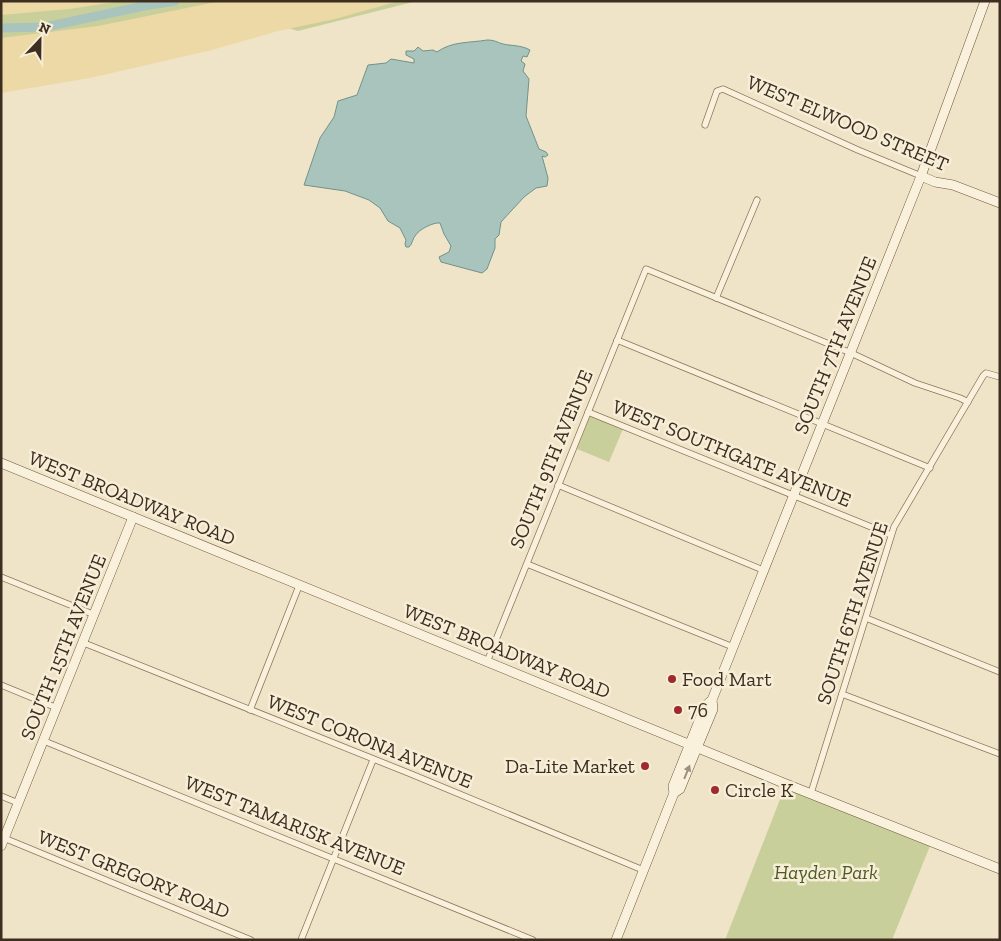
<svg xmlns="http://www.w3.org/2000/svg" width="1001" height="941" font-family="'Zilla Slab',serif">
	<rect width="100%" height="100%" fill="#f0e4c8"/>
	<!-- green -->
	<g fill="#c9cf9b">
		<polygon points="1,1 417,1 298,31 285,27 1,82"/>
		<polygon points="590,416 623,429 609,462 577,449"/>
		<polygon points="786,784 932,841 892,940 725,940"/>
	</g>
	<!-- sand -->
	<g fill="#ecd9a5">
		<polygon points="1,1 122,1 69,9 1,15"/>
		<polygon points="221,1 399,1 335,19 278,31 212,50 90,78 1,93 1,38 98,26"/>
	</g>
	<!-- water -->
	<path fill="#a9c4bc" stroke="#6f938a" d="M487,40C495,40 496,42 503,44C512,46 521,45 530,50L527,57L523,56L521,61L525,64L523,71L529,79L526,116L539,149L546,152L548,155L545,157L542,156L548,178L547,186L536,188L524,197L501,222L499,235L495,239V248L487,269L482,273L441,262L439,257L449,252L451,246L444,234L440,223C434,222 419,229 415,236C412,240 413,243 409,247H406L405,244L406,240L400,228L388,221L380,208L369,200L345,191L304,185L320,138L334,117L338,101L357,95L368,65L386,63L391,59L414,63V59L406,55V51H414L418,47L423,51L433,50L437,52C452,41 470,43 487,40Z"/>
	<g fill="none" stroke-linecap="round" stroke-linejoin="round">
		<!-- river -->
		<polyline stroke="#a9c4bc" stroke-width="9" points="1,28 45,27 144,6 175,1"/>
		<defs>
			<g id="street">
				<polyline points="705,125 717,91 723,89 858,150 921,176"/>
				<polyline points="716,298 757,200"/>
				<polyline points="617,340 930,468"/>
				<polyline points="588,412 891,535"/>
				<polyline points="558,485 763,570"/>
				<polyline points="527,564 733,647"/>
				<polyline points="1,577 95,615"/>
				<polyline points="866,618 1000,672"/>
				<polyline points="84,643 411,774 643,870"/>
				<polyline points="487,662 646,269 851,353 915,383 960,398 968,402"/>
				<polyline points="1,685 57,708"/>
				<polyline points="842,694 1000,754"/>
				<polyline points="250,710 299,586"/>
				<polyline points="44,741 533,940"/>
				<polyline points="811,793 894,527 983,376 986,373 1000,377"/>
				<polyline points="1,796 18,803"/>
				<polyline points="4,838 251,940"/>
				<polyline points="301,940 373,760"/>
			</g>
			<g id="secondary">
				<polyline points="921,176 935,182 953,185 1000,203"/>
				<polyline points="1,463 786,784 1000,869"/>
				<polyline points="674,793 680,789 713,709 712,700 921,176 985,1"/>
				<polyline points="1,846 133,517"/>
				<polyline points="616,940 674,793 673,786 705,706 712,700"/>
			</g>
		</defs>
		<!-- street casing -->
		<use href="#street" stroke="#8d765c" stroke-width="7"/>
		<!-- secondary casing -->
		<use href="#secondary" stroke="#6f573f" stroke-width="10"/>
		<!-- street -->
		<use href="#street" stroke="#faf1dc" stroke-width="5.5"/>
		<!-- secondary -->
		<use href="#secondary" stroke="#faf1dc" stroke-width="9"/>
	</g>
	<!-- one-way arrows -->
	<defs><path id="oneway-solid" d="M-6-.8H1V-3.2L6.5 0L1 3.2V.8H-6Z" transform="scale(1.25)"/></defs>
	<use fill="#9c907e" href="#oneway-solid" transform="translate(687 772) rotate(-68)"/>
	<!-- markers -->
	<g fill="#9e2a2b" stroke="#f7eed8" stroke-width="2">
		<circle cx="672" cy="679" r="5"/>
		<circle cx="678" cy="710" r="5"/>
		<circle cx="645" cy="766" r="5"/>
		<circle cx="715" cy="790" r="5"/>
	</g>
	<g text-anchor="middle" stroke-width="5" stroke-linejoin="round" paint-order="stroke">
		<!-- street labels -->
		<g font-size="20" fill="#3d2e20" stroke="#f7eed8">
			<text transform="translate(848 123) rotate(23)" y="7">WEST ELWOOD STREET</text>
			<text transform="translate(835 345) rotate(-68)" y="7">SOUTH 7TH AVENUE</text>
			<text transform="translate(732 453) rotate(22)" y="7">WEST SOUTHGATE AVENUE</text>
			<text transform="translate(551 459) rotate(-68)" y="7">SOUTH 9TH AVENUE</text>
			<text transform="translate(132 498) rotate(22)" y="7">WEST BROADWAY ROAD</text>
			<text transform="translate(852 613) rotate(-72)" y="7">SOUTH 6TH AVENUE</text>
			<text transform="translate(63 647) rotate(-68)" y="7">SOUTH 15TH AVENUE</text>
			<text transform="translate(507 651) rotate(22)" y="7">WEST BROADWAY ROAD</text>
			<text transform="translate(370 741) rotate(22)" y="7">WEST CORONA AVENUE</text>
			<text transform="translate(295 825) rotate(22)" y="7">WEST TAMARISK AVENUE</text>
			<text transform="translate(134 874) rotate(22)" y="7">WEST GREGORY ROAD</text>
		</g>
		<!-- poi labels -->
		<g font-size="20" fill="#3d2e20" stroke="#f7eed8" text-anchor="start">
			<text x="682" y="686">Food Mart</text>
			<text x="688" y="717">76</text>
			<text x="635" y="773" text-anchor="end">Da-Lite Market</text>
			<text x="725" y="797">Circle K</text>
		</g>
		<!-- park labels -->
		<g font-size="20" font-style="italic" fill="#4d5a26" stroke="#f7eed8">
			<text x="826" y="879">Hayden Park</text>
		</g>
	</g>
	<!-- border -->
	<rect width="1001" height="941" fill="none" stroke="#3d2e20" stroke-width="5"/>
	<!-- north arrow -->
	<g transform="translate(40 40) rotate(22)" stroke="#f7eed8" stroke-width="4" paint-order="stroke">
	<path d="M0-4L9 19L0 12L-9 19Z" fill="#3d2e20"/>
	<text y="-8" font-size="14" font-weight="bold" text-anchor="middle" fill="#3d2e20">N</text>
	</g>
</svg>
